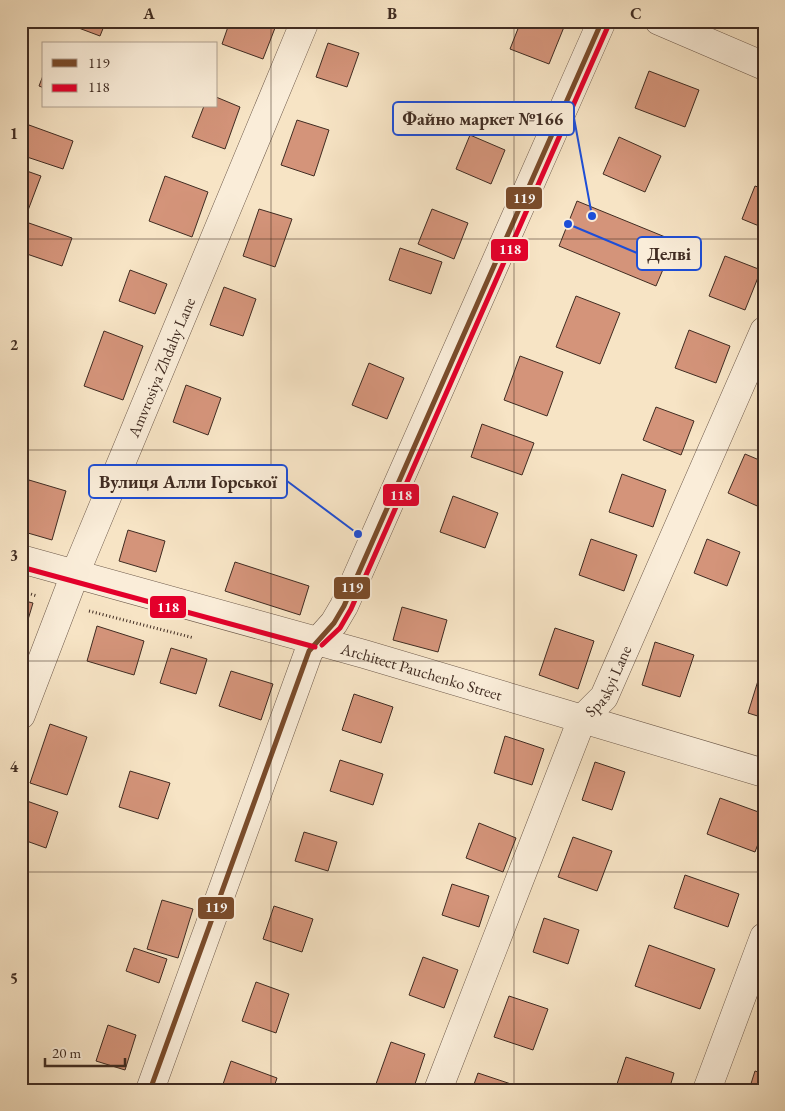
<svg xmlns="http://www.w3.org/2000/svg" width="785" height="1111" font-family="'EB Garamond',serif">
	<rect width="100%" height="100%" fill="#f7e4c5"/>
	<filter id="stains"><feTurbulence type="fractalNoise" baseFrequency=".004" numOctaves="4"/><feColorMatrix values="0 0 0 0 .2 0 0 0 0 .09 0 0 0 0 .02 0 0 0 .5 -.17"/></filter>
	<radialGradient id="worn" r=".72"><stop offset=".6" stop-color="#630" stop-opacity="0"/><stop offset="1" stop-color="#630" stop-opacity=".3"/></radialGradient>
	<!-- building -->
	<g fill="#d4947a" stroke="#402c22">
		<polygon points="60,21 106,21 100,36"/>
		<polygon points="230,21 257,21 275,28 263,59 222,44"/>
		<polygon points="521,21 549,21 564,27 549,64 510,49"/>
		<polygon points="328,43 359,53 347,87 316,77"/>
		<polygon points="649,71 699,90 685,127 635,108"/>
		<polygon points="44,73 44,88 39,86"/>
		<polygon points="216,97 240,107 225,149 192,137 204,106 216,106"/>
		<polygon points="297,120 329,130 314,176 281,165"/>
		<polygon points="29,125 73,141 63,169 21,155 21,146"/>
		<polygon points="470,135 505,150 491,184 456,169"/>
		<polygon points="619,137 661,156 645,192 603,174"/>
		<polygon points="21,169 41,176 27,213 21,211"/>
		<polygon points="165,176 208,192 192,237 149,221"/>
		<polygon points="755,186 764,189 764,228 742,219"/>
		<polygon points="577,201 675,241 656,286 559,246"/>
		<polygon points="259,209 292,219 275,267 243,256"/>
		<polygon points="432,209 468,223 454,259 418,244"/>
		<polygon points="26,222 72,238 62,266 21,252 21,235"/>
		<polygon points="400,248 442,262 431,294 389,280"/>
		<polygon points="725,256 761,270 745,310 709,296"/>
		<polygon points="130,270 167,284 155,314 119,301"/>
		<polygon points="224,287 256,299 243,336 210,325"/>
		<polygon points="576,296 620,313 600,364 556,347"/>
		<polygon points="689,330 730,346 716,383 675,368"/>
		<polygon points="104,331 143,346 123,400 84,386"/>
		<polygon points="520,356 563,372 547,416 504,400"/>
		<polygon points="369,363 404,378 387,419 352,405"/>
		<polygon points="186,385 221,398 208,435 173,422"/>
		<polygon points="656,407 694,421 681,455 643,440"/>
		<polygon points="482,424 534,443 522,475 471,457"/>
		<polygon points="745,454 764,462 764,509 728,493"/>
		<polygon points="622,474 666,490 653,527 609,512"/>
		<polygon points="29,480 66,491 52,540 21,531 21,508"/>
		<polygon points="453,496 498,513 485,548 440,532"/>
		<polygon points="128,530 165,541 156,572 119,561"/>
		<polygon points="591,539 637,555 624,591 579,575"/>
		<polygon points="707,539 740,552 727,586 694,573"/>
		<polygon points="235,562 309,586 300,615 225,591"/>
		<polygon points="21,600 33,603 21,643"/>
		<polygon points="402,607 447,620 438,652 393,640"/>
		<polygon points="97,626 144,641 134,675 87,661"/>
		<polygon points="555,628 594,641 578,689 539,675"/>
		<polygon points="655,642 694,655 680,697 642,685"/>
		<polygon points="171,648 207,659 196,694 160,683"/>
		<polygon points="231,671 273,684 261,720 219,706"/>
		<polygon points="761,671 764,672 764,718 748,713"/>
		<polygon points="354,694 393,707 381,743 342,730"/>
		<polygon points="50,724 87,737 67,795 30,783"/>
		<polygon points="505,736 544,749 532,785 494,773"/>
		<polygon points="340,760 383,774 373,805 330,791"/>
		<polygon points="595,762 625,772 612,810 582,800"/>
		<polygon points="130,771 170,783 158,819 119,807"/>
		<polygon points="720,798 764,814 764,828 755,852 707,834"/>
		<polygon points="24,800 58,812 46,848 21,839 21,806"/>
		<polygon points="479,823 516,838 503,872 466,858"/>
		<polygon points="304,832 337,842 328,871 295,861"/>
		<polygon points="573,837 612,851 597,891 558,877"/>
		<polygon points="685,875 739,894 728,927 674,908"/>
		<polygon points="452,884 489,896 479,927 442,915"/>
		<polygon points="21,893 28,895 21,914"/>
		<polygon points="162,900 193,909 178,958 147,949"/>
		<polygon points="274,906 313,919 302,952 263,939"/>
		<polygon points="544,918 579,930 568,964 533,952"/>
		<polygon points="649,945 715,969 700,1009 635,986"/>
		<polygon points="134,948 167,959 159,983 126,971"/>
		<polygon points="423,957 458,970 444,1008 409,995"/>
		<polygon points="256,982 289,994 276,1033 242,1021"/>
		<polygon points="509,996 548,1009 533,1050 494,1037"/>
		<polygon points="108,1025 136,1035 125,1070 96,1061"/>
		<polygon points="391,1042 425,1054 413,1090 392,1090 376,1084"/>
		<polygon points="626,1057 674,1073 669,1090 615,1090"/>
		<polygon points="231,1061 277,1078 273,1090 221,1090"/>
		<polygon points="755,1071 764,1074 764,1090 749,1090"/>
		<polygon points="478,1073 517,1086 516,1090 472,1090"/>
	</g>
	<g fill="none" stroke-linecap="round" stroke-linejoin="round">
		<defs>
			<g id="minor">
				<polyline points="659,21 764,66"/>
				<path id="s1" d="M21,559L364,654L764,773"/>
				<path id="s2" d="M21,715L75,574L305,21"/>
				<polyline points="150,1090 309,651 334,623 344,606 602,21"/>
				<path id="s3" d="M438,1090L582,719L604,697L764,331"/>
				<polyline points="707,1090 764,937"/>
			</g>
		</defs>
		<!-- minor casing -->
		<use href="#minor" stroke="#6e5a4b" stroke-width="29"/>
		<!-- path -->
		<g stroke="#402c22" stroke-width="3" stroke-dasharray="1 2.5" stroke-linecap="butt">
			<polyline points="21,591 37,596"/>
			<polyline points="89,611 194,638"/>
		</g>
		<!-- minor -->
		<use href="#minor" stroke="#faedd9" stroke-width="28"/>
		<defs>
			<polyline id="bus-1" points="150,1090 309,651 334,623 344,606 602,21"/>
			<g id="bus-2">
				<polyline points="21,567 315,647"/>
				<polyline points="322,645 340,628 351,609 609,24"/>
			</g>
		</defs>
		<!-- bus-1 casing -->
		<use href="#bus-1" stroke="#faedd9" stroke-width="9"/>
		<!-- bus-2 casing -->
		<use href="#bus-2" stroke="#faedd9" stroke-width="9"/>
		<!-- bus-1 -->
		<use href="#bus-1" stroke="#7a4b2a" stroke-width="5"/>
		<!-- bus-2 -->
		<use href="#bus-2" stroke="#e4002b" stroke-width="5"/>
	</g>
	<!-- grid -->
	<path fill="none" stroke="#402c22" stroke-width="1" stroke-opacity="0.55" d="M271,21V1090M514,21V1090M21,239H764M21,450H764M21,661H764M21,872H764"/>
	<g text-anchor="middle" stroke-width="5" stroke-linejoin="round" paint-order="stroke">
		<!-- street labels -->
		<g font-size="16" fill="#402c22" stroke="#faedd9">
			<text dy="6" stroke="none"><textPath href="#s2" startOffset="375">Amvrosiya Zhdahy Lane</textPath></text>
			<text dy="6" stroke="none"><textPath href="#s1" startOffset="416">Architect Pauchenko Street</textPath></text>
			<text dy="6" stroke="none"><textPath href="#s3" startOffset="445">Spaskyi Lane</textPath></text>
		</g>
	</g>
	<!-- callouts -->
	<path fill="none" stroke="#1d4ed8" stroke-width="2" d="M592 216L574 118M568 224L637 253M358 534L287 481"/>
	<g fill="#1d4ed8" stroke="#faedd9" stroke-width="2">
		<circle cx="592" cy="216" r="5"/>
		<circle cx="568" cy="224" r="5"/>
		<circle cx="358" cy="534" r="5"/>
	</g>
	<g fill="#faedd9" stroke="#1d4ed8" stroke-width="2">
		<rect x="393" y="102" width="181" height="33" rx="5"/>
		<rect x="637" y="237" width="64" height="33" rx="5"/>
		<rect x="89" y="465" width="198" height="33" rx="5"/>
	</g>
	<g font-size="18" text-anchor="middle" font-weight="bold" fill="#402c22">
		<text x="483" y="125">Файно маркет №166</text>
		<text x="669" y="260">Делві</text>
		<text x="188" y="488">Вулиця Алли Горської</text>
	</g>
	<g stroke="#faedd9" stroke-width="2">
		<rect x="505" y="186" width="38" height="24" rx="5" fill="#7a4b2a"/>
		<rect x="490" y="238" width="39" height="24" rx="5" fill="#e4002b"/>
		<rect x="382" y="483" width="38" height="24" rx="5" fill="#e4002b"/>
		<rect x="333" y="576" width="38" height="24" rx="5" fill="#7a4b2a"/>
		<rect x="149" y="595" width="38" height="24" rx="5" fill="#e4002b"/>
		<rect x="197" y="896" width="38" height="24" rx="5" fill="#7a4b2a"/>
	</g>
	<g font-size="14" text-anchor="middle" font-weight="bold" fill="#fff">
		<text x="524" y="203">119</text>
		<text x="510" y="254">118</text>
		<text x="401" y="500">118</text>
		<text x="352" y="592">119</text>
		<text x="168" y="612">118</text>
		<text x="216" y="912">119</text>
	</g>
	<!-- margin -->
	<rect width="785" height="1111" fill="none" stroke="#f7e4c5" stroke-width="55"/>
	<!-- legend -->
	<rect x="42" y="42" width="175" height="65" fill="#faedd9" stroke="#b0a090"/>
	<rect x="52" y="59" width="25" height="8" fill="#7a4b2a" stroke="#b0a090"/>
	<text x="88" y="68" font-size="15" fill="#402c22">119</text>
	<rect x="52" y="84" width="25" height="8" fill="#e4002b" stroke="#b0a090"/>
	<text x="88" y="92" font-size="15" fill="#402c22">118</text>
	<!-- scale -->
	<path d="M45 1058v8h80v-8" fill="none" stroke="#402c22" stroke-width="2.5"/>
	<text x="52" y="1058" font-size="15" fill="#402c22" stroke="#faedd9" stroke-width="4" paint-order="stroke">20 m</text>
	<rect x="28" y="28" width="730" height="1056" fill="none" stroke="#402c22" stroke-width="2"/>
	<g font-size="16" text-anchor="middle" font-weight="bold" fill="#402c22">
		<text x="149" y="19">A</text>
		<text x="392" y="19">B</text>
		<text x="636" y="19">C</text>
		<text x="14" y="139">1</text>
		<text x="14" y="350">2</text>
		<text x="14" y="561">3</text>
		<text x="14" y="772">4</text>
		<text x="14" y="984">5</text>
	</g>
	<rect width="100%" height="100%" filter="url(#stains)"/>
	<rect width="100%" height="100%" fill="url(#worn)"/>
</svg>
